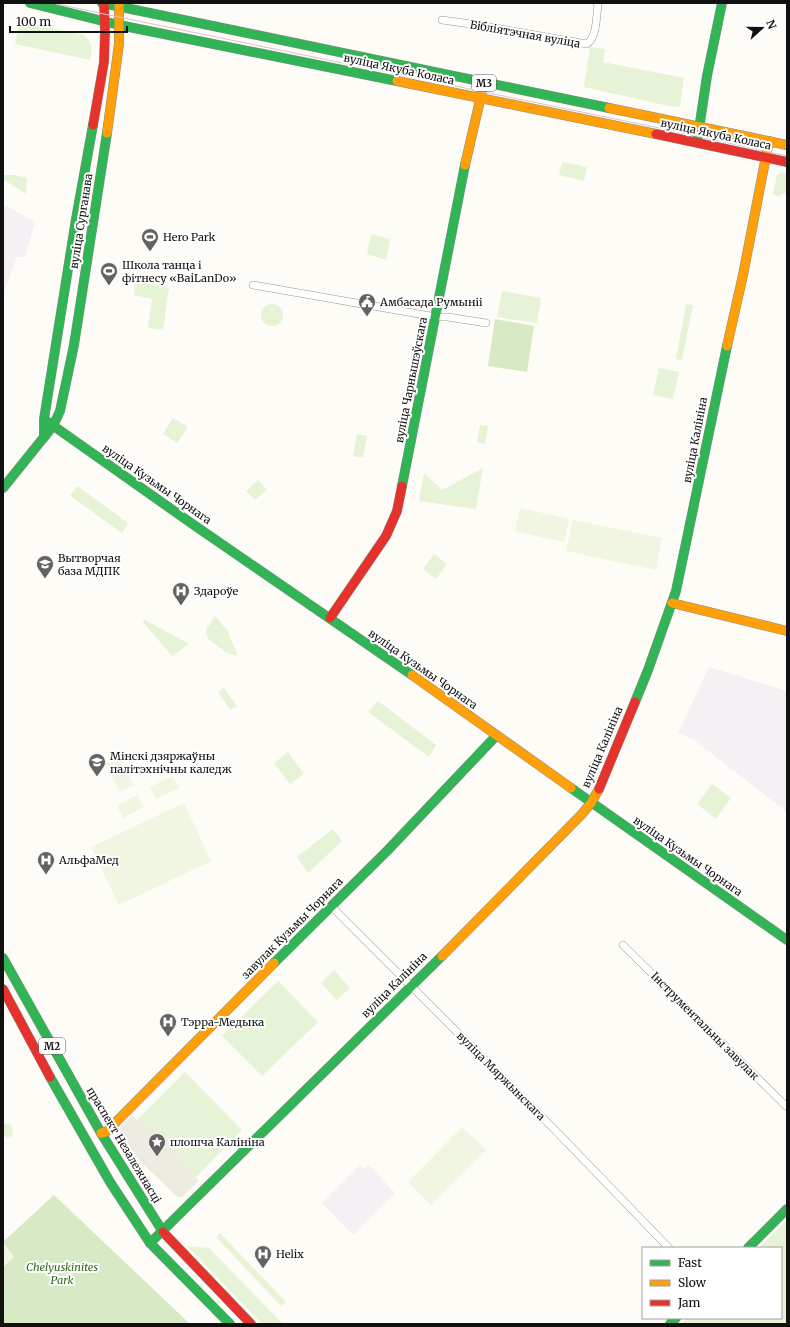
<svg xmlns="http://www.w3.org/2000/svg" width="790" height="1327" font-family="Merriweather,serif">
	<rect width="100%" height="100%" fill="#fdfcf7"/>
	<!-- industrial -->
	<g fill="#f5f0f3">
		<polygon points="3,204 35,222 25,257 17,257 3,295"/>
		<polygon points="709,667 787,691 787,812 694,740 678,733"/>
		<polygon points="360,1165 364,1169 369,1165 395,1193 353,1235 322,1203"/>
	</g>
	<!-- green -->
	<g fill="#e7f3d7">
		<path d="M23,22L83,35C93,42 92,49 90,60L15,44L19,24Z"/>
		<polygon points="590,47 605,49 603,62 684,78 680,106 673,107 584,87"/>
		<polygon points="562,162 587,167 584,181 559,175"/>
		<polygon points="781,172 787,174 786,180 787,181 787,192 779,196 773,194 777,175"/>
		<polygon points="3,175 14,175 27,178 26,194 3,179"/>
		<polygon points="371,234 390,239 386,260 367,254"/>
		<polygon points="135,280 169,288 163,330 148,328 152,299 134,295"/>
		<polygon points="502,291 541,298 537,323 497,317"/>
		<polygon points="686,304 693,305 682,360 676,359"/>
		<circle cx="272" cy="315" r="11"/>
		<polygon points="659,368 679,372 673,399 653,395"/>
		<polygon points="173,418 188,427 177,443 163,434"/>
		<polygon points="480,425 488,426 485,444 477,442"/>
		<polygon points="357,434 367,436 363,458 353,456"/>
		<polygon points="483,468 476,509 419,501 424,473 442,490"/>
		<polygon points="258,480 267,490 255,500 246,491"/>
		<polygon points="77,486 128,523 122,533 70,496"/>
		<polygon points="434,554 447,564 436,579 423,569"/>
		<polygon points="215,616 227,630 238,656 227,653 208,639 206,630"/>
		<polygon points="145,620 189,644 172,656 142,621"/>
		<polygon points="224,688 237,706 230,710 218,692"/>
		<polygon points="378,701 436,745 429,757 368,712"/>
		<polygon points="288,752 304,774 290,784 274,763"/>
		<polygon points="712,784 731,798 716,819 697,804"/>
		<polygon points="333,829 342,841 308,873 297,857"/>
		<polygon points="334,970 350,988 337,1000 321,983"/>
		<polygon points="278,981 318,1022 262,1076 222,1036"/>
		<polygon points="185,1072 242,1130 195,1178 176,1158 179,1153 178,1148 159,1137 156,1139 137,1120"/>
		<polygon points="3,1123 10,1124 13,1129 12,1136 7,1138 3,1135"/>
		<polygon points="787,1220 787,1324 681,1324 687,1318 781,1318 781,1248 759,1248"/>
		<polygon points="220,1233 286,1302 281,1306 216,1237"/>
		<polygon points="187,1246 209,1248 283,1324 262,1324"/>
	</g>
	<!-- forest -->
	<g fill="#d8eac5">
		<polygon points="495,319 534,326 527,372 488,366"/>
		<polygon points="54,1195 190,1324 3,1324 3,1267 14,1257 3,1242"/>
	</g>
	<!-- pitch -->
	<g fill="#f0f6e1">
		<polygon points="520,508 569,519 564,542 515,531"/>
		<polygon points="573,520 662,538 656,570 566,551"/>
		<polygon points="118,756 134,785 120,792 105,764"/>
		<polygon points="173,776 179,788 156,799 150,787"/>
		<polygon points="137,795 144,807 123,818 117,806"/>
		<polygon points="184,803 211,861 119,905 91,847"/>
		<polygon points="462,1127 486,1150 431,1205 408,1182"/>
		<polygon points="3,1243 14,1257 3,1267"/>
	</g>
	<!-- plaza -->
	<polygon fill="#edebe2" points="132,1115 156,1138 162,1136 166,1136 175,1141 178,1148 179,1153 176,1158 199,1181 182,1197 177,1197 117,1138 116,1135 117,1130"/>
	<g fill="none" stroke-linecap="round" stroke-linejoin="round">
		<defs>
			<g id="street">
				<path d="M442,20L478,25L587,44C597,37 596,18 598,6L597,3"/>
				<polyline points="253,285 436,317 448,317 486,323"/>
				<polyline points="331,906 554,1129 669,1248"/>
				<polyline points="623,945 787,1107"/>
			</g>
			<g id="fast">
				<polyline points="30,3 119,25 397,81"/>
				<polyline points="102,3 609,108"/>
				<polyline points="697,142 707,76 722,3"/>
				<polyline points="48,422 191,523 412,675"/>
				<polyline points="44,437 44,419 76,219 93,125"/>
				<polyline points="402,486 465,165"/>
				<polyline points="3,488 53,426 60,411 74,345 107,133"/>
				<polyline points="635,702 648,670 676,591 727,346"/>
				<polyline points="571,788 787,940"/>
				<polyline points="3,958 101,1133 163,1232"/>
				<polyline points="274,963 387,851 496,736"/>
				<polyline points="50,1077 110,1182 150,1243 230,1324"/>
				<polyline points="150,1243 442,956"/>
				<polyline points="748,1248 787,1209"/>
				<polyline points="670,1324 676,1318"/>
			</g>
			<g id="slow">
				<polyline points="397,81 656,134"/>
				<polyline points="609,108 787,145"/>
				<polyline points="107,133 119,44 119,3"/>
				<polyline points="465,165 484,83"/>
				<polyline points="727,346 743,275 769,141"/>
				<polyline points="672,603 787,631"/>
				<polyline points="412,675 571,788"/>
				<polyline points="442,956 582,814 591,803 599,789"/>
				<polyline points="101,1133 106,1132 274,963"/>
			</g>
			<g id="jam">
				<polyline points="93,125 104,62 105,32 104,3"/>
				<polyline points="656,134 787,162"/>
				<polyline points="330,618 386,536 397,511 402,486"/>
				<polyline points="599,789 635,702"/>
				<polyline points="3,989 50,1077"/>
				<polyline points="163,1232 251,1324"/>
			</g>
		</defs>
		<!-- street casing -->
		<use href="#street" stroke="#979795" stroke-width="8"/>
		<!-- fast casing -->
		<use href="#fast" stroke="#8e8d8b" stroke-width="10"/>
		<!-- slow casing -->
		<use href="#slow" stroke="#8e8d8b" stroke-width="10"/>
		<!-- jam casing -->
		<use href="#jam" stroke="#8e8d8b" stroke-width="10"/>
		<!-- street -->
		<use href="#street" stroke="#fffffe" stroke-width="7"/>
		<!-- fast -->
		<use href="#fast" stroke="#30b455" stroke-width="9"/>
		<!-- slow -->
		<use href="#slow" stroke="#ff9f0a" stroke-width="9"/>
		<!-- jam -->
		<use href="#jam" stroke="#e5322d" stroke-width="9"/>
		<!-- tram -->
		<polyline stroke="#d9c6c7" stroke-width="1" points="53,3 104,14 674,131 787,156"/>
	</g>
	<!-- icons -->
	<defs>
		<symbol id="stadium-pin" viewBox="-11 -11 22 30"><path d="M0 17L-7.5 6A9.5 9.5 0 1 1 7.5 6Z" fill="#646362" stroke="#fff"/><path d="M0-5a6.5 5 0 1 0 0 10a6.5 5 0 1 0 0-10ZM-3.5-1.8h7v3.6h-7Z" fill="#fff"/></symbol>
		<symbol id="civic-pin" viewBox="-11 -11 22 30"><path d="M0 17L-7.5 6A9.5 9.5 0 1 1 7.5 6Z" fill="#646362" stroke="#fff"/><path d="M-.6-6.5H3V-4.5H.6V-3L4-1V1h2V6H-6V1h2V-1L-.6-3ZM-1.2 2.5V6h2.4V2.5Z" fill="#fff"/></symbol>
		<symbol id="university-pin" viewBox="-11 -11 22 30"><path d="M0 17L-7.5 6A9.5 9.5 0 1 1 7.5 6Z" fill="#646362" stroke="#fff"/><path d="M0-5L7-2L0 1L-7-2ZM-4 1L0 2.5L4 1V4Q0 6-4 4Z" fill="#fff"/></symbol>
		<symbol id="hospital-pin" viewBox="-11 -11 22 30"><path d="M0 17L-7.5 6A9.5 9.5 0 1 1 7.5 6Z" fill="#646362" stroke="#fff"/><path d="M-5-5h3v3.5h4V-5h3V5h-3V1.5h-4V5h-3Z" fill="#fff"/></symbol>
		<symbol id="sight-pin" viewBox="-11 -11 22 30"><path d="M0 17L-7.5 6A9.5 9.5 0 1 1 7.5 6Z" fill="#646362" stroke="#fff"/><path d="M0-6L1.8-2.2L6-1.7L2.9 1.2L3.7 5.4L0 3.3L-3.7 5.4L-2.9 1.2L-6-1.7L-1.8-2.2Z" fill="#fff"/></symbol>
	</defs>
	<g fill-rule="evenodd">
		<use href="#stadium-pin" x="140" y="227" width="20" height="27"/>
		<use href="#stadium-pin" x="99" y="261" width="20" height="27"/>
		<use href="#civic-pin" x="357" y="292" width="20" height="27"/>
		<use href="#university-pin" x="35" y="554" width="20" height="27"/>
		<use href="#hospital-pin" x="171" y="581" width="20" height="27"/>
		<use href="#university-pin" x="87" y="752" width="20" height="27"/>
		<use href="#hospital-pin" x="36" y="850" width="20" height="27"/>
		<use href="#hospital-pin" x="158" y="1012" width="20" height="27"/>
		<use href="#sight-pin" x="147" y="1132" width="20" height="27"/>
		<use href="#hospital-pin" x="253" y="1244" width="20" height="27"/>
	</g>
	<g text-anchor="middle" stroke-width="4" stroke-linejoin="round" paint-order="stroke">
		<!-- shield labels -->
		<g fill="#fff" stroke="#585858" stroke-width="1">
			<rect x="472" y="75" width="24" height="16" rx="3"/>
			<rect x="39" y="1038" width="26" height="16" rx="3"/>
		</g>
		<g font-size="10" font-weight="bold" fill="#111">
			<text x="484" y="87">М3</text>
			<text x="52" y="1050">М2</text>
		</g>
		<!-- street labels -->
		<g font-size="11" fill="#111" stroke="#fff">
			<text transform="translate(525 34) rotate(10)" y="4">Бібліятэчная вуліца</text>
			<text transform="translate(399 69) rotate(12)" y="4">вуліца Якуба Коласа</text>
			<text transform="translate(716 134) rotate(12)" y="4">вуліца Якуба Коласа</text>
			<text transform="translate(81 221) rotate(-81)" y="4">вуліца Сурганава</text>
			<text transform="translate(411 380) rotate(-79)" y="4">вуліца Чарнышэўскага</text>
			<text transform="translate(695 440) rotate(-79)" y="4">вуліца Калініна</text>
			<text transform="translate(157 484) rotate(35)" y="4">вуліца Кузьмы Чорнага</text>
			<text transform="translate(423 669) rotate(35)" y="4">вуліца Кузьмы Чорнага</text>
			<text transform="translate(602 747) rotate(-67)" y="4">вуліца Калініна</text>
			<text transform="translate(688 856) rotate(35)" y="4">вуліца Кузьмы Чорнага</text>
			<text transform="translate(292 928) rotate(-45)" y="4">завулак Кузьмы Чорнага</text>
			<text transform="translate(394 985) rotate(-45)" y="4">вуліца Калініна</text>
			<text transform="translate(705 1026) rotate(45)" y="4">Інструментальны завулак</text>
			<text transform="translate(501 1076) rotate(45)" y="4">вуліца Мяржынскага</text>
			<text transform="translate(124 1145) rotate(59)" y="4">праспект Незалежнасці</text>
		</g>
		<!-- poi labels -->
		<g font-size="11" fill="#111" stroke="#fff" text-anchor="start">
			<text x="163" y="241">Hero Park</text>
			<text x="122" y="269">Школа танца і<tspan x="122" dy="13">фітнесу «BaiLanDo»</tspan></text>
			<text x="380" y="306">Амбасада Румыніі</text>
			<text x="58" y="562">Вытворчая<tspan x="58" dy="13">база МДПК</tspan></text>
			<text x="194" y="595">Здароўе</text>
			<text x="110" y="760">Мінскі дзяржаўны<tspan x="110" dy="13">палітэхнічны каледж</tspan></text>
			<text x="59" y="864">АльфаМед</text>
			<text x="181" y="1026">Тэрра-Медыка</text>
			<text x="170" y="1146">плошча Калініна</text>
			<text x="276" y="1258">Helix</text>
		</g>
		<!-- park labels -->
		<g font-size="11" font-style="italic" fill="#2f6b1f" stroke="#fff">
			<text x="62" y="1271">Chelyuskinites<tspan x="62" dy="13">Park</tspan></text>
		</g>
	</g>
	<!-- border -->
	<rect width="790" height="1327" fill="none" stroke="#111111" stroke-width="8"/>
	<!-- legend -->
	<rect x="642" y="1247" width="140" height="72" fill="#ffffff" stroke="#a0a0a0"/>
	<rect x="650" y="1260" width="20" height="6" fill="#30b455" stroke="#a0a0a0"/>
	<text x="678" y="1267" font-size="12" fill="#111111">Fast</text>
	<rect x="650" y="1280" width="20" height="6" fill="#ff9f0a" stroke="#a0a0a0"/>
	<text x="678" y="1287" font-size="12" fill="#111111">Slow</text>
	<rect x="650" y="1300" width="20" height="6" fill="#e5322d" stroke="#a0a0a0"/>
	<text x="678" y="1307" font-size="12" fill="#111111">Jam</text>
	<!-- north arrow -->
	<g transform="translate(762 28) rotate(69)" stroke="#ffffff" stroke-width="3" paint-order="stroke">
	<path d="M0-3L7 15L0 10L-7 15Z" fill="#111111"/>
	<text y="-6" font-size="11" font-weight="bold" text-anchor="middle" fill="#111111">N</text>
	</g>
	<!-- scale -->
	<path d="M10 26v6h117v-6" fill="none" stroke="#111111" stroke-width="2"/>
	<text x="16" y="26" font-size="12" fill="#111111" stroke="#ffffff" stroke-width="3" paint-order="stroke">100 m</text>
</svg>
